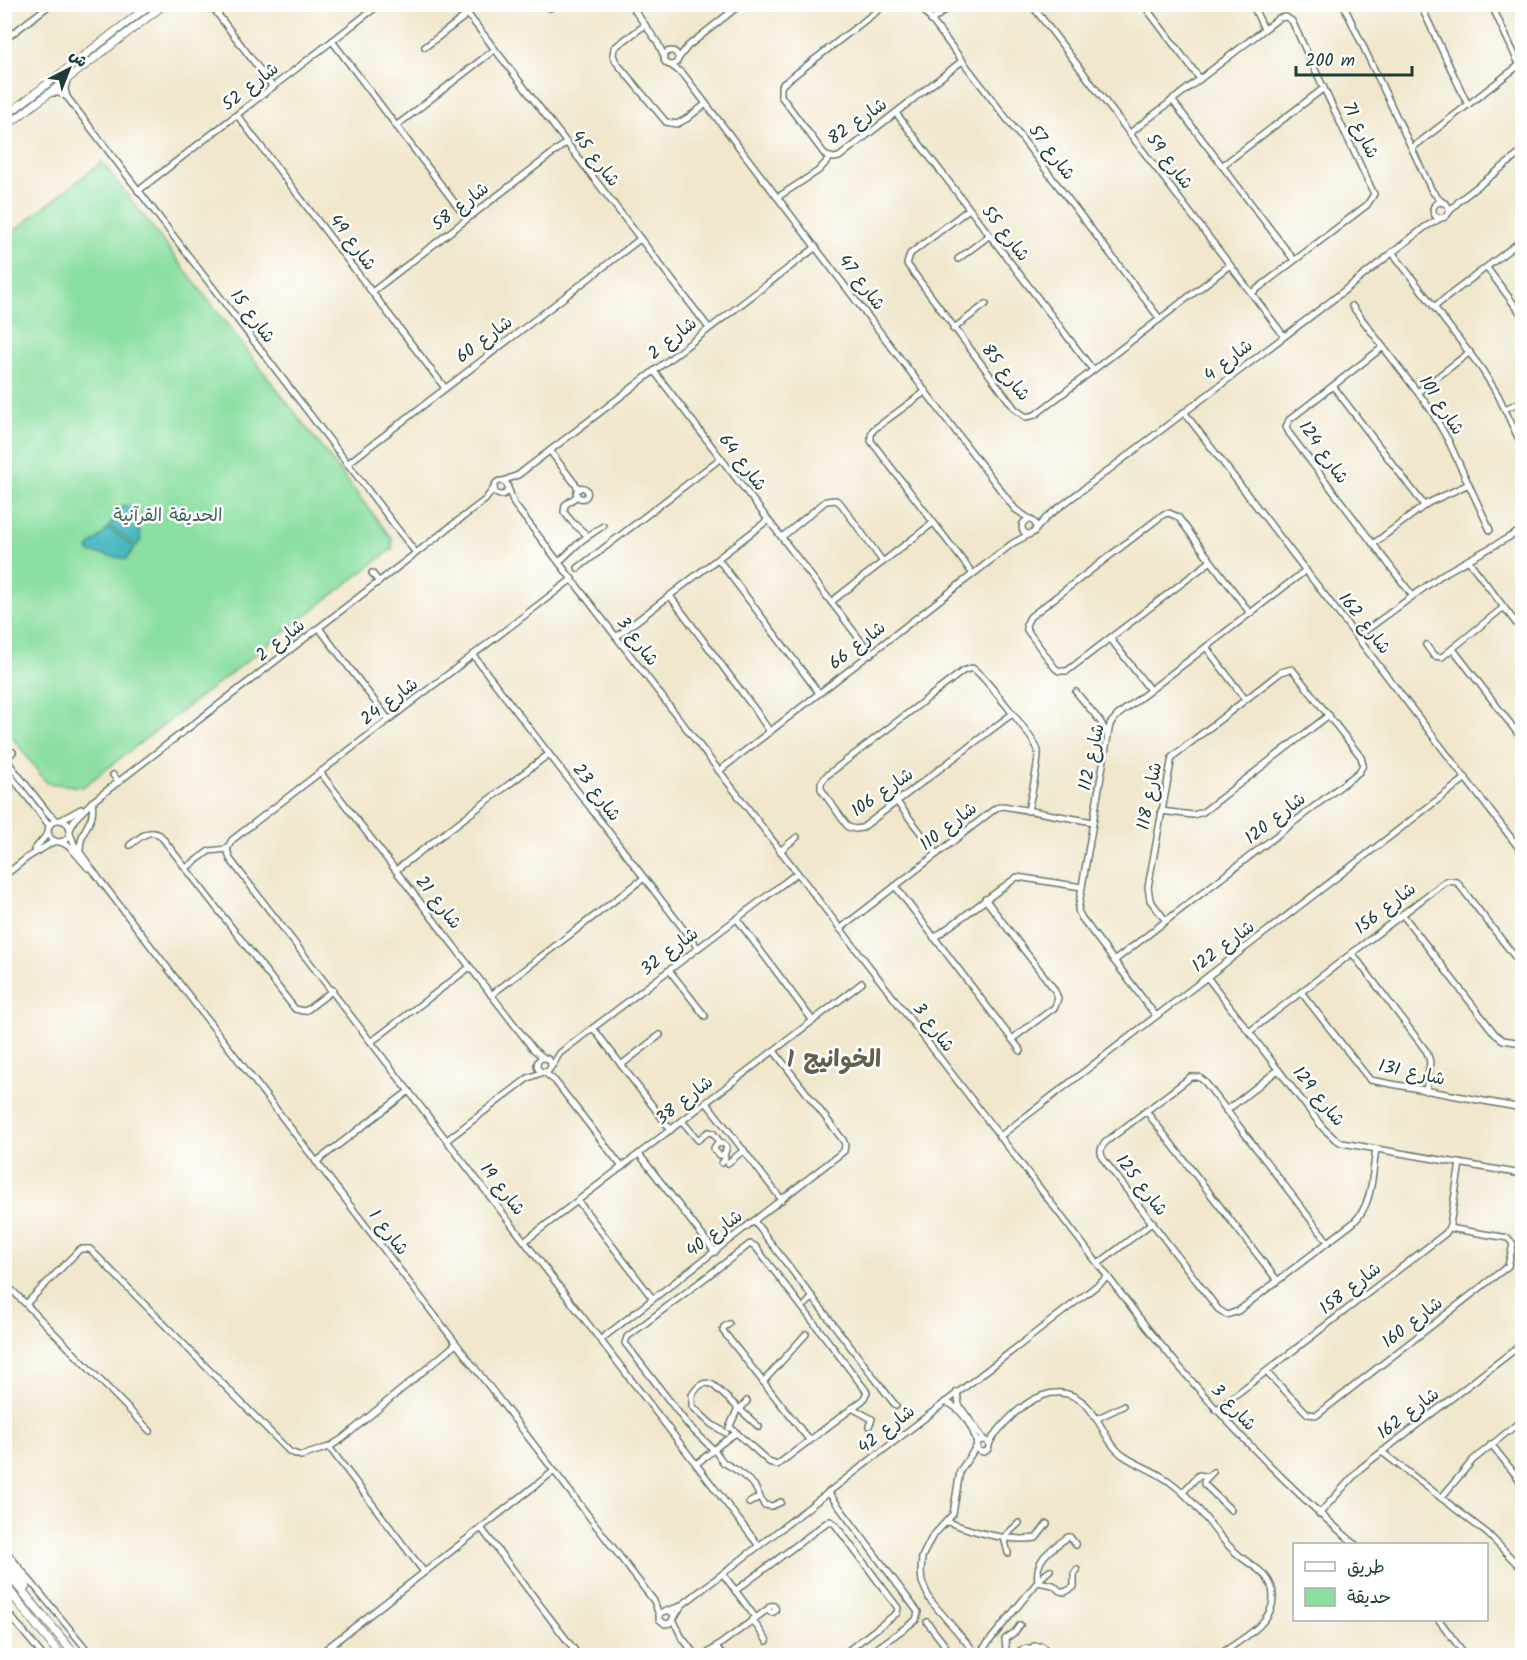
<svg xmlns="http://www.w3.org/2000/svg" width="1527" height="1660" font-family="Kalam,'Playpen Sans Arabic',sans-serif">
	<rect width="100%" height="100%" fill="#fff"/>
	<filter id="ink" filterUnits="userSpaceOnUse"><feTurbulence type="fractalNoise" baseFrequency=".0167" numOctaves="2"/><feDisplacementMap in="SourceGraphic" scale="12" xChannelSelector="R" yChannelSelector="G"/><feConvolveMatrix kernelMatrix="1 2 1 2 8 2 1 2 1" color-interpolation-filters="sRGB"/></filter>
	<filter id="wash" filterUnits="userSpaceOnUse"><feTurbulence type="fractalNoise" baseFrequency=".008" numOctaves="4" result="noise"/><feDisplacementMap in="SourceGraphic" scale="24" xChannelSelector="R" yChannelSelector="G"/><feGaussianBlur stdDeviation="1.35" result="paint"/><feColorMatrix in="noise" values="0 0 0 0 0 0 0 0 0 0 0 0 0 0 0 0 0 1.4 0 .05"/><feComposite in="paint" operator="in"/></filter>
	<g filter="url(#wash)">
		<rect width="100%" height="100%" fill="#f0e7cc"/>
		<!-- green -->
		<polygon fill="#8bdfa1" stroke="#558e6a" stroke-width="1.5" points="102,162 392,539 392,549 83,787 47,783 5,728 5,238"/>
		<!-- water -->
		<g fill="#4ab8c3" stroke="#347a7c" stroke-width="1.5">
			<polygon points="123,505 129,507 139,528 141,539 137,546 109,526"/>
			<path d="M108,528L135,548L126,559L89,552L88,549C92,541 103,537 108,528Z"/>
		</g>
	</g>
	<g filter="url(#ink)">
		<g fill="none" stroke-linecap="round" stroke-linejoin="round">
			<defs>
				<g id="minor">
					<polyline points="210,4 273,87"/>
					<polyline points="460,4 709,328"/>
					<polyline points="630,4 658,43 664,56"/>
					<polyline points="886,4 783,84 781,88 781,96 826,156 834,158 839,157 962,61"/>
					<polyline points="919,4 1160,319"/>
					<polyline points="1031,4 1284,336"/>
					<polyline points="1143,4 1200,79"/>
					<polyline points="1252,4 1264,29"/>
					<polyline points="1343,4 1432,191 1443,203"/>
					<polyline points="1420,4 1468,105"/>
					<polyline points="1491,4 1520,66"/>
					<polyline points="550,8 554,4"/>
					<polyline points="931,21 953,4"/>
					<polyline points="627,38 614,48 613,55 616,62 666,122 677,124 688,118"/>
					<polyline points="4,40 51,4"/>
					<polyline points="625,40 645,25"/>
					<polyline points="332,41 467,219"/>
					<polyline points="425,47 468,14"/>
					<circle cx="671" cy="58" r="7"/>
					<polyline points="678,59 688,46 741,4"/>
					<polyline points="671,65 684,75 1015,509 1031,520"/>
					<polyline points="67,80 65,89 67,97 416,553"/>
					<polyline points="51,93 59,93 67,97"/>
					<polyline points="1172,100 1294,260"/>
					<polyline points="896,113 1093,370"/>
					<polyline points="237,115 445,388"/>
					<polyline points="686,119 706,104"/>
					<polyline points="396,126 494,50"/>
					<polyline points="1130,133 1279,18 1286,17 1292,21 1374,194 1367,205 1252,293"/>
					<polyline points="1412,148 1522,63"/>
					<polyline points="1222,166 1324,88"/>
					<polyline points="138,191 380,4"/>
					<polyline points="778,197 818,171 830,158"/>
					<circle cx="1441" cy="210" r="8"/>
					<polyline points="969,209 910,254 907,264 1015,409 1026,417 1035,415 1230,265"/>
					<polyline points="1448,213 1460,200 1522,152"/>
					<polyline points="1392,252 1481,368 1498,395 1522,446"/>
					<polyline points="958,259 990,235"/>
					<polyline points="1487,268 1522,315"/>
					<polyline points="372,292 566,143"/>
					<polyline points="1352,306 1431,410 1448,440 1490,530"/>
					<polyline points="1434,307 1522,240"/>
					<polyline points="953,329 986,304"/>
					<polyline points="1383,347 1289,420 1286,427 1289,433 1412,595"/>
					<polyline points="654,371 871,654"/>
					<polyline points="1333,386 1424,505"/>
					<polyline points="926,391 873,430 871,435 871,441 973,574"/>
					<polyline points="1418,392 1470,352"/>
					<polyline points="1505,409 1522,401"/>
					<polyline points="1184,412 1522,852"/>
					<polyline points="550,451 579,489"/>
					<polyline points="347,464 640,239"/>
					<circle cx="501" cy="488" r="7"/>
					<polyline points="503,481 518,475 816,247"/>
					<circle cx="582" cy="493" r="5.5"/>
					<path d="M509,490L514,504L1148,1329C1211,1407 1279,1480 1355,1544"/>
					<polyline points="577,496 565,505 564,512 572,522 588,536"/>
					<circle cx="1029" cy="527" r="7"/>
					<polyline points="1036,529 1048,516 1331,301 1425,227 1441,218"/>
					<polyline points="782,537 826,501 836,500 841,504 883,562"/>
					<polyline points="1373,544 1428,503 1469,484"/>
					<polyline points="718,559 819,693"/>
					<polyline points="1468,560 1522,631"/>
					<polyline points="1211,561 1067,671 1059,671 1055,668 1027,630 1026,625 1030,617 1164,514 1169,513 1178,517 1250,613"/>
					<polyline points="559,562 581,541 603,526"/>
					<polyline points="578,568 721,458"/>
					<polyline points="372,573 379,582"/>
					<polyline points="670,596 756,711 770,732"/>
					<polyline points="831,602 933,523"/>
					<polyline points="319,628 389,720"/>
					<polyline points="616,637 768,520"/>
					<polyline points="1357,637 1443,574 1522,530"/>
					<polyline points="1110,638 1150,690"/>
					<polyline points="1426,645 1434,656 1442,657 1504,607"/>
					<polyline points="1206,647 1245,699"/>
					<polyline points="1453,649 1522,739"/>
					<polyline points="473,655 698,948"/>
					<polyline points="1076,692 1100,721 1107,734"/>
					<path d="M1012,714L862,828L855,829L848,827L821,789V783L826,776L963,671L972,668C981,672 1037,742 1038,751C1039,765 1031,795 1028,811"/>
					<polyline points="4,757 49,814 56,820"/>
					<polyline points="6,759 13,752"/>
					<polyline points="4,767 49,825"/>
					<polyline points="719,771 1013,543 1030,534"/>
					<polyline points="320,772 533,1049 544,1058"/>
					<polyline points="113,775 119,782"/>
					<polyline points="897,802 937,854"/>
					<polyline points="1161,811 1193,815 1203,812 1329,715"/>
					<circle cx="59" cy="831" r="11"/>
					<polyline points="61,820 81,809"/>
					<polyline points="70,830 74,820 92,802 485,500 494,488"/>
					<polyline points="70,833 74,844 100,880 654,1601 659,1615"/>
					<polyline points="61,842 70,847 88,868"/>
					<path d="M130,845C140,838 148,828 160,835L295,1009L303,1011L307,1010L333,990"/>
					<polyline points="227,849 230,859 759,1546"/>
					<polyline points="227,849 232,840 572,579"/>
					<polyline points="34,850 48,833"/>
					<path d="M80,850C80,827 96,824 92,802"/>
					<polyline points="780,851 797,837"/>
					<polyline points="186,868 209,851 227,849"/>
					<polyline points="396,870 549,754"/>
					<polyline points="4,876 28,857 55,841"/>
					<polyline points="895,886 1021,1051"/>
					<polyline points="985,899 1054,989 1058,998 1055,1007 1012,1039"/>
					<polyline points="1402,914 1495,1034 1503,1040 1522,1043"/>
					<polyline points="737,919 813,1021"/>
					<polyline points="840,929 996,808 1003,806 1093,822"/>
					<polyline points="934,938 1017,877 1082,887"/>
					<polyline points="1352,953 1427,1052 1430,1062 1426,1091"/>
					<polyline points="1114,961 1359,772 1363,765 1361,757 1292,669 1281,672 1172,757 1148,887 1150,900 1166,921"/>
					<polyline points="669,970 705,1016"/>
					<polyline points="1207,977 1323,1128 1335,1139 1342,1143 1522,1174"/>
					<polyline points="1301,992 1370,1080 1522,1108"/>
					<polyline points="491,995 644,878"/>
					<polyline points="1156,1016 1081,917 1078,910 1110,724 1118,715 1306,570"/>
					<polyline points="593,1028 671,1130"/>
					<polyline points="1249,1032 1446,881 1457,882 1522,966"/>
					<polyline points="371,1042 470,967"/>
					<circle cx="544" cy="1065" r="7"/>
					<polyline points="621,1065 660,1035"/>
					<polyline points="552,1066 560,1053 797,873"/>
					<polyline points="544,1072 555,1081 622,1167"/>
					<polyline points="706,1102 782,1200"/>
					<polyline points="1146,1111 1277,1280"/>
					<polyline points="1226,1111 1278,1070"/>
					<polyline points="682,1121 698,1140 708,1132 713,1133 719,1141 714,1148 715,1151 719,1155 724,1155 727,1147 723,1143 719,1144"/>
					<polyline points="999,1137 1466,778"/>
					<polyline points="447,1140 528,1078 543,1072"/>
					<polyline points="639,1154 715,1252"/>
					<polyline points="316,1162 409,1091"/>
					<polyline points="722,1163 725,1159 724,1154"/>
					<polyline points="728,1163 744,1150"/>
					<polyline points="578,1201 653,1299"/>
					<polyline points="754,1221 896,1406"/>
					<polyline points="525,1241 862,983"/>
					<path d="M1328,1242L1205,1082L1199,1077H1190L1187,1080L1107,1141C1100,1147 1099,1153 1104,1160L1218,1309L1227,1315L1238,1311L1353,1223C1373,1205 1372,1174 1376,1149"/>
					<polyline points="1098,1264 1153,1222"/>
					<polyline points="4,1291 13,1291 150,1431"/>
					<polyline points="26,1304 80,1249 90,1249 290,1452 301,1456 329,1447 342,1439 456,1344"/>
					<polyline points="806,1304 813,1297"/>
					<polyline points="729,1324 724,1327 723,1331 810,1441"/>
					<polyline points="600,1340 844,1151 845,1144 843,1140 774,1051"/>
					<polyline points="1266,1372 1308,1414 1317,1415 1508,1266 1513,1244 1508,1238 1449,1228"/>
					<polyline points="763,1382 806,1334"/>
					<polyline points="957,1392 959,1405 984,1440"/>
					<path d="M945,1402C962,1407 974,1429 977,1445"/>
					<polyline points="852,1408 872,1419 869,1426"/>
					<polyline points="740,1409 747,1401"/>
					<polyline points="1216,1410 1446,1233 1450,1225 1460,1163"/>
					<polyline points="1096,1419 1123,1406"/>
					<polyline points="730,1427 769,1462 777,1465 863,1400 867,1392 755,1246 750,1244 627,1337 625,1343 688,1425 715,1451 723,1462 738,1471 754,1485 764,1505 772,1506 781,1502"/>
					<polyline points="729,1428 738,1408"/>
					<path d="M726,1433L711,1424L692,1406V1395C697,1387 703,1380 713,1385L759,1427"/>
					<circle cx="983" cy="1446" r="6"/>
					<polyline points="1491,1444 1522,1483"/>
					<path d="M989,1445C992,1436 999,1430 1005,1423C1026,1400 1059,1378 1087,1406C1101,1420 1105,1441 1121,1454C1133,1463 1148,1468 1161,1476C1185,1490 1201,1512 1218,1534C1225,1542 1232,1550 1241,1557C1256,1569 1273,1575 1273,1597C1274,1624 1238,1641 1219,1655"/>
					<polyline points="329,1447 424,1572"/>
					<polyline points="976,1447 960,1471 953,1514 932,1537 922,1557 921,1572 922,1582 930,1600 978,1656"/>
					<polyline points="1382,1452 1488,1534 1522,1569"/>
					<path d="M696,1464C709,1455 724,1439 737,1433"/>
					<polyline points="1213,1472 1204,1481 1204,1484 1231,1510"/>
					<polyline points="828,1492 918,1612 916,1620 876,1649 873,1656"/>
					<polyline points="1183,1492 1199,1475 1208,1477"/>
					<polyline points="1441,1498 1473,1460 1522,1420"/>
					<polyline points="749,1503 759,1497"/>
					<polyline points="1319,1514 1361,1468 1522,1344"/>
					<path d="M948,1522C975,1532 1007,1542 1036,1538L1047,1524"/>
					<polyline points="481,1528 579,1656"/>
					<path d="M1076,1545L1070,1537H1068C1051,1549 1034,1559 1038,1582L1053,1585L1060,1591L1065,1592L1074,1587V1574L1077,1570"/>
					<polyline points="4,1549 92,1656"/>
					<polyline points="1008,1553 1004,1537 1019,1523"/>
					<polyline points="723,1574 755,1617"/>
					<polyline points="735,1591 826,1523 830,1521 834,1523 898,1608 897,1613 841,1656"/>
					<circle cx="772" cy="1609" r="3.5"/>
					<polyline points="4,1608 43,1656"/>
					<polyline points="668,1610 673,1613 674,1618 670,1623 665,1624 659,1619 660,1613 681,1606"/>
					<polyline points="674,1618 682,1605 1108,1277"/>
					<polyline points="673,1619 681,1636 696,1656"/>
					<polyline points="752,1619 767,1641"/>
					<polyline points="1439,1620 1466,1656"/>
					<polyline points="927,1622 953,1656"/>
					<polyline points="716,1646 723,1656"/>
					<polyline points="1030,1649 1034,1646 1042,1646 1046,1650 1046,1655"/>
					<polygon points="1039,1650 1041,1653 1038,1655 1036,1651"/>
					<polyline points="978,1655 1040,1579 1050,1570"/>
					<polyline points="317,1656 554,1471"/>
					<polyline points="704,1656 768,1609"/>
					<polyline points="1001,1656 1006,1648 1005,1639 1015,1632 1020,1625"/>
					<path d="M1016,1656C1021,1646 1028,1648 1036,1651"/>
				</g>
				<g id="major">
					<polyline points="4,117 151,4"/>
					<polyline points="4,128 165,4"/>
				</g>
				<g id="highway">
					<polyline points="4,1557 26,1586"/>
					<polyline points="4,1569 76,1656"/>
					<polyline points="4,1584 61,1656"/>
				</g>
			</defs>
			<!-- minor casing -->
			<use href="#minor" stroke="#687869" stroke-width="8"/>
			<!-- major casing -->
			<use href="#major" stroke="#687869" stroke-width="9"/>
			<!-- highway casing -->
			<use href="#highway" stroke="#687869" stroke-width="10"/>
			<!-- minor -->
			<use href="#minor" stroke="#fff" stroke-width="5"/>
			<!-- major -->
			<use href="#major" stroke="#fff" stroke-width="7"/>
			<!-- highway -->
			<use href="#highway" stroke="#fff" stroke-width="8"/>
		</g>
	</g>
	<g text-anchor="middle" stroke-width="5" stroke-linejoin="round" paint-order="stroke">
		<!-- street labels -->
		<g font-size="18" fill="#1f3d34" stroke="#fff">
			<text transform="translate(250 86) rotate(-38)" y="6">شارع 52</text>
			<text transform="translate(857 121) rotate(-35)" y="6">شارع 82</text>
			<text transform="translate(1361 130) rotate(64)" y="6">شارع 71</text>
			<text transform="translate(1052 152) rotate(53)" y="6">شارع 57</text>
			<text transform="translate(596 158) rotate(52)" y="6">شارع 45</text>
			<text transform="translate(1170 161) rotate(53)" y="6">شارع 59</text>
			<text transform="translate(460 206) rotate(-38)" y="6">شارع 58</text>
			<text transform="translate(1006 233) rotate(52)" y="6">شارع 55</text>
			<text transform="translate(353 242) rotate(53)" y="6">شارع 49</text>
			<text transform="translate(862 282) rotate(53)" y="6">شارع 47</text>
			<text transform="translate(253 316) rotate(53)" y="6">شارع 15</text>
			<text transform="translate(672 338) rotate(-38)" y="6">شارع 2</text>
			<text transform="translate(484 339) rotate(-37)" y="6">شارع 60</text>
			<text transform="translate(1228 360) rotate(-38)" y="6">شارع 4</text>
			<text transform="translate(1006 372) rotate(52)" y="6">شارع 85</text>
			<text transform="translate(1442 405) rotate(57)" y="6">شارع 101</text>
			<text transform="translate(1324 452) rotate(55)" y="6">شارع 124</text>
			<text transform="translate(743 462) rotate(53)" y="6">شارع 64</text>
			<text transform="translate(1365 623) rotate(52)" y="6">شارع 162</text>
			<text transform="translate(280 640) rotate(-38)" y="6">شارع 2</text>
			<text transform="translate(638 641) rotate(53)" y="6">شارع 3</text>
			<text transform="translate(857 645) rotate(-38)" y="6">شارع 66</text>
			<text transform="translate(389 701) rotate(-37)" y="6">شارع 24</text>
			<text transform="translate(1091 757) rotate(-78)" y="6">شارع 112</text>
			<text transform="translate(597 792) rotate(53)" y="6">شارع 23</text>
			<text transform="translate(882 792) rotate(-35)" y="6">شارع 106</text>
			<text transform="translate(1149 796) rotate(-79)" y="6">شارع 118</text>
			<text transform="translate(1275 818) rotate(-38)" y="6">شارع 120</text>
			<text transform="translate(948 826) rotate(-38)" y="6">شارع 110</text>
			<text transform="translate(439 902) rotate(52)" y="6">شارع 21</text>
			<text transform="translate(1385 908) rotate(-38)" y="6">شارع 156</text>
			<text transform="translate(1223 946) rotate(-37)" y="6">شارع 122</text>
			<text transform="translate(669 951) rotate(-37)" y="6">شارع 32</text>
			<text transform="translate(934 1027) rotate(53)" y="6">شارع 3</text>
			<text transform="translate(1412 1072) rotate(12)" y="6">شارع 131</text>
			<text transform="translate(1319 1096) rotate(51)" y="6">شارع 129</text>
			<text transform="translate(684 1100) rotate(-38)" y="6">شارع 38</text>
			<text transform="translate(1142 1185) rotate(52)" y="6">شارع 125</text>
			<text transform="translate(503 1189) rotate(52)" y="6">شارع 19</text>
			<text transform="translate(389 1232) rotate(52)" y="6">شارع 1</text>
			<text transform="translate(714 1233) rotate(-37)" y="6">شارع 40</text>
			<text transform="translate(1350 1288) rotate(-38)" y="6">شارع 158</text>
			<text transform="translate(1412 1322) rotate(-38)" y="6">شارع 160</text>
			<text transform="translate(1234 1407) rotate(47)" y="6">شارع 3</text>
			<text transform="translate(1408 1413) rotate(-37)" y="6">شارع 162</text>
			<text transform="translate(886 1429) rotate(-38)" y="6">شارع 42</text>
		</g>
		<!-- park labels -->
		<g font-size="18" fill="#3a664f" stroke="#fff">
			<text x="168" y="521">الحديقة القرآنية</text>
		</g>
		<!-- district labels -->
		<g font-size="24" font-weight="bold" fill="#665f50" stroke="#fff">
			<text x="834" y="1067">الخوانيج 1</text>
		</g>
	</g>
	<!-- margin -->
	<rect width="1527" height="1660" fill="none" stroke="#fff" stroke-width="24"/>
	<!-- legend -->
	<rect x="1293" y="1543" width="195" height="78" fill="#ffffff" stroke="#a5b1ae" stroke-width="1.5"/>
	<rect x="1305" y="1562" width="30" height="9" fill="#ffffff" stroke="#a5b1ae" stroke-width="1.5"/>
	<text x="1347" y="1573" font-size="18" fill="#1f3d34">طريق</text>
	<rect x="1305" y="1588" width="30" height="18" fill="#8bdfa1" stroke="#a5b1ae" stroke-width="1.5"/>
	<text x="1347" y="1603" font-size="18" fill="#1f3d34">حديقة</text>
	<!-- north arrow -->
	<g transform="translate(69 69) rotate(42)" stroke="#ffffff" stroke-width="4.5" paint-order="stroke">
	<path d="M0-4.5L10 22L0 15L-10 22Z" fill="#1f3d34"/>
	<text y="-9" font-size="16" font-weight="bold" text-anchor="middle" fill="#1f3d34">ش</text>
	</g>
	<!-- scale -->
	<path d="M1296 66v9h116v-9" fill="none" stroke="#1f3d34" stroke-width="3"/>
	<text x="1305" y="66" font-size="18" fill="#1f3d34" stroke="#ffffff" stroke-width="4.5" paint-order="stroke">200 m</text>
</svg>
